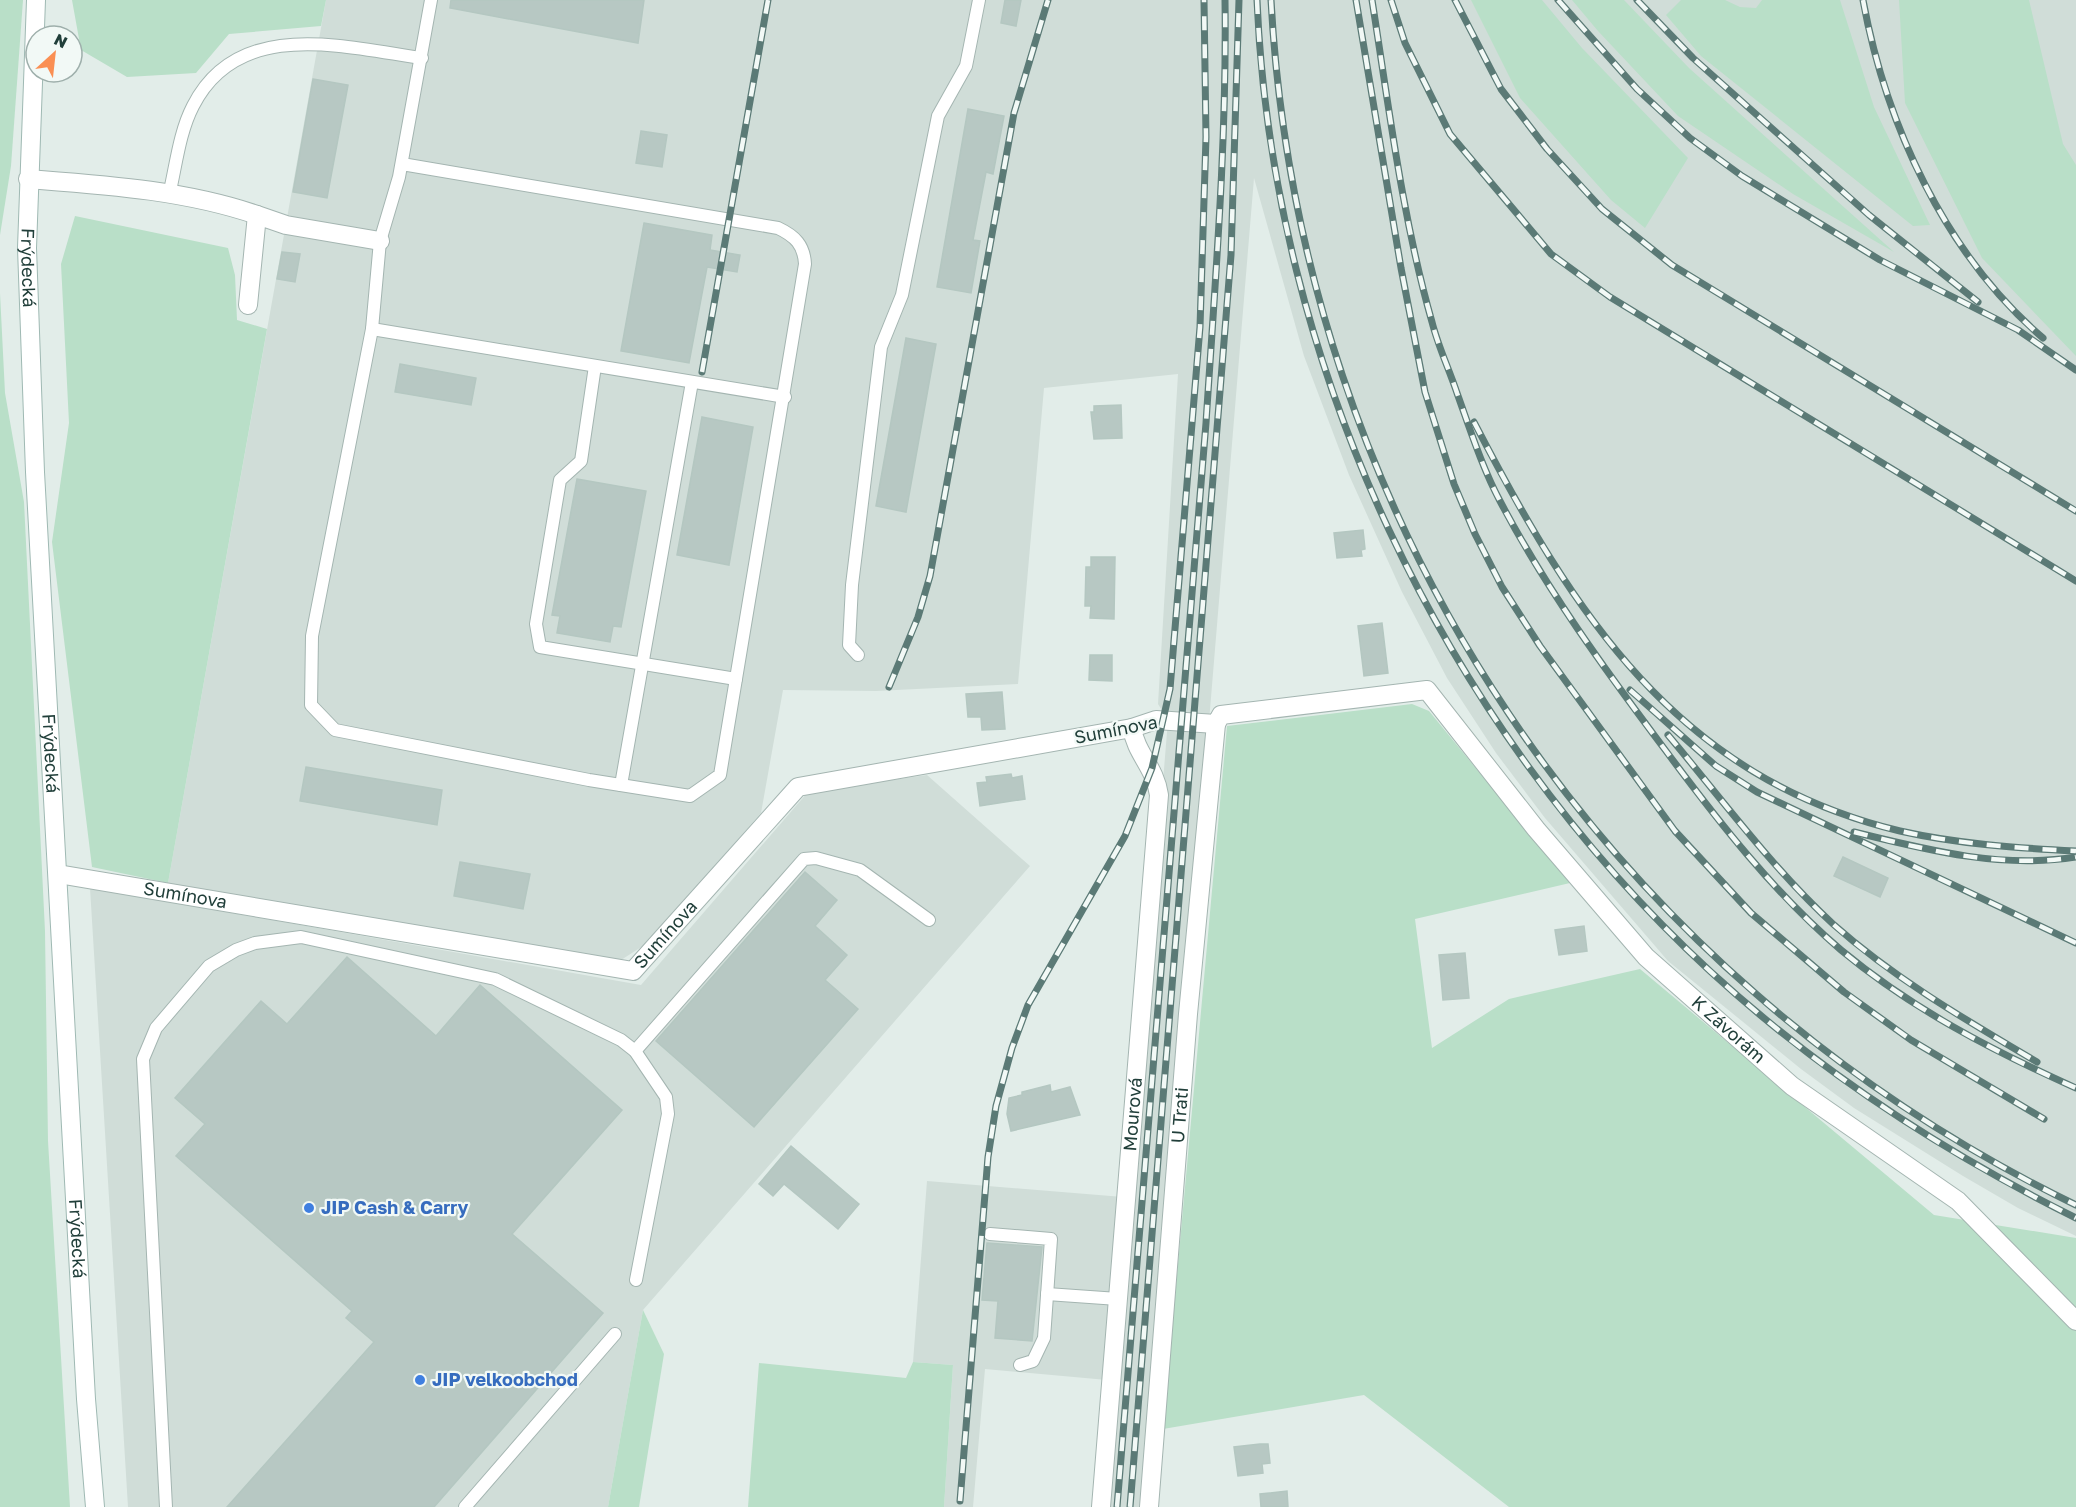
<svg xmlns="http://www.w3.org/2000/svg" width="2076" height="1507" font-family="'Golos Text',sans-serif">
	<rect width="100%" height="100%" fill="#e2ede9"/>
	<!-- built -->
	<g fill="#d0ddd8">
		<polygon points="326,0 2076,0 2076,1236 2018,1208 1963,1176 1854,1108 1801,1069 1668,961 1545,818 1496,753 1447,678 1402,592 1349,475 1304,356 1254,178 1144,1507 1104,1507 1168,720 1158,704 1178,374 1044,388 1018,684 876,691 783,690 761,813 646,944 621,960 168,883"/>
		<polygon points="927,775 1030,866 643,1310 608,1507 128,1507 90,888 641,985 808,792"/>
		<polygon points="927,1181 1123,1197 1107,1380 985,1369 973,1507 944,1507 953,1365 913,1362"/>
	</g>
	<!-- green -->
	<g fill="#b9dfc8">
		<polygon points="0,0 23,0 11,166 0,235"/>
		<polygon points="72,0 326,0 321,26 229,34 196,73 127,77 81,50"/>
		<polygon points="1471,0 1542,0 1582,48 1688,158 1645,228 1611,200 1520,98"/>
		<polygon points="1572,0 1624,0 1689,68 1894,252 1793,194 1678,116 1598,31"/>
		<polygon points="1681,0 1725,0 1740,7 1756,8 1762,0 1840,0 1874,107 1930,225 1913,226 1701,56 1666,15"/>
		<polygon points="1899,0 2029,0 2063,144 2076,165 2076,356 1982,258 1905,103"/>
		<polygon points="75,216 228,248 235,275 237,320 267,329 168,883 92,867 52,542 69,423 61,264"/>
		<polygon points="0,293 5,393 24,502 45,931 48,1141 70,1507 0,1507"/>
		<polygon points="1412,704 1429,711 1570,883 1415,919 1432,1048 1509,999 1640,969 1934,1215 2076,1238 2076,1507 1509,1507 1364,1395 1163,1429 1227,726"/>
		<polygon points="643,1310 664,1354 639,1507 608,1507"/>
		<polygon points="913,1362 953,1365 944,1507 748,1507 759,1363 906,1378"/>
	</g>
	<!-- building -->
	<g fill="#b7c8c3" stroke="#b4c7c1" stroke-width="1.5">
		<polygon points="451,0 644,0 638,43 450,8"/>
		<polygon points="1005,0 1021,0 1016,26 1001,23"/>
		<polygon points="313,79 348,85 327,198 293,192"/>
		<polygon points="968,109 1004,116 993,174 986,172 973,240 980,241 971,293 937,287"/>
		<polygon points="641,131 667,135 662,167 636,163"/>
		<polygon points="644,223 712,235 710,250 740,255 737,272 707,267 689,363 621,351"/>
		<polygon points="282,252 300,254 295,282 277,279"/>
		<polygon points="906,338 936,344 906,512 876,506"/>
		<polygon points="400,364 476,378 471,405 395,392"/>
		<polygon points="1121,405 1122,438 1094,439 1091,412 1094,412 1094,406"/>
		<polygon points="702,417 753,427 729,565 677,555"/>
		<polygon points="577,479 646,491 621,627 613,626 610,642 557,633 560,616 552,615"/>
		<polygon points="1363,530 1365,549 1361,550 1362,556 1337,558 1334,533"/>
		<polygon points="1091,557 1115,557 1114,619 1090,618 1091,606 1085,606 1086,567 1091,567"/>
		<polygon points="1382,623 1388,673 1364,676 1358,626"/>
		<polygon points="1090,655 1112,655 1112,681 1089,680"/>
		<polygon points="1002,692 1005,729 982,730 981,717 968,717 966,694"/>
		<polygon points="306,767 442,790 437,825 300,801"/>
		<polygon points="1011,774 1012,778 1022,776 1025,799 980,806 977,783 987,782 986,777"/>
		<polygon points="1843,857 1888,878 1880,897 1834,876"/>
		<polygon points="460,862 530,874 523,909 454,896"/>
		<polygon points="805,872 837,900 815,926 847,955 825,980 858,1009 754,1127 656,1041"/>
		<polygon points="1584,926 1587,951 1559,955 1555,930"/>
		<polygon points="1465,953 1469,998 1443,1000 1439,955"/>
		<polygon points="347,957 436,1036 480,985 622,1110 512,1234 603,1313 434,1507 227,1507 374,1342 346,1318 352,1311 176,1156 205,1124 175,1098 261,1001 287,1024"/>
		<polygon points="1050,1085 1051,1092 1070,1087 1080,1115 1011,1131 1007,1114 1009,1098 1022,1095 1022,1092"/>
		<polygon points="791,1146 859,1204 838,1229 784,1184 773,1196 759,1184"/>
		<polygon points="987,1243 1042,1247 1032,1341 995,1338 998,1301 982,1300"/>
		<polygon points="1260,1444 1268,1444 1270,1463 1262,1464 1263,1473 1238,1476 1234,1447"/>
		<polygon points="1287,1491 1288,1507 1261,1507 1260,1494"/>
	</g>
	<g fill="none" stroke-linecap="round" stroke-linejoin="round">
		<defs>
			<g id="service">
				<path d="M402,164L778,228C795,236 804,245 805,264L720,775L690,796L589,780L335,730L311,705L312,636L372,329L380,241L399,177L431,0"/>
				<path d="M169,195C176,166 179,133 193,106C238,17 344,47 422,58"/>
				<polyline points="372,329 785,397"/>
				<polyline points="595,366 581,461 560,480 536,624 540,647 736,679"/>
				<polyline points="858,655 849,645 852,585 881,347 902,295 938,116 966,66 979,0"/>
				<polyline points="621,785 692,382"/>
				<polyline points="635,1051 804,859 816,858 860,870 929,920"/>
				<polyline points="990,1234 1051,1239 1044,1338 1033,1361 1020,1365"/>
				<polyline points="1047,1294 1118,1299"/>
				<polyline points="166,1507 143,1059 156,1028 209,966 236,950 255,943 301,937 495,979 621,1040 635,1051 666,1097 668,1114 636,1280"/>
				<polyline points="465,1507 615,1334"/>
			</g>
			<g id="minor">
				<path d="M28,179C105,185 184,190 257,215"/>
				<polyline points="248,305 257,215 286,225 380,241"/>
				<path id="s1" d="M58,874L633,971L798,787L1132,728L1156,720L1216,724L1221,715L1427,690L1536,829L1646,957L1792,1086L1958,1201L2076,1321"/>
				<path id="s2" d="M1101,1507L1159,795C1155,767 1136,754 1132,728"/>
				<path id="s3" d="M1149,1507L1188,1014L1216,724"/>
			</g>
			<g id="secondary">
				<path id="s4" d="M36,0L27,248L35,472L86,1399L95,1507"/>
			</g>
		</defs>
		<!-- service casing -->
		<use href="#service" stroke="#a4b5b1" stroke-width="14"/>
		<!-- minor casing -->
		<use href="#minor" stroke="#a4b5b1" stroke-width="20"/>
		<!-- secondary casing -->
		<use href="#secondary" stroke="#9fb9b3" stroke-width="20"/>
		<!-- service -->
		<use href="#service" stroke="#fff" stroke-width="12"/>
		<!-- minor -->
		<use href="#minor" stroke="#fff" stroke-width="18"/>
		<!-- secondary -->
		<use href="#secondary" stroke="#fff" stroke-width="18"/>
		<defs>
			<g id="rail">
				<path d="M1257,0C1272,364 1443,726 1711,972C1820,1072 1943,1152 2076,1218"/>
				<path d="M1271,0C1299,521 1607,978 2076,1205"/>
				<polyline points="1356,0 1401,268 1425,392 1454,484 1475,534 1502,587 1540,646 1675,831 1751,913 1844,992 1911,1040 2044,1119"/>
				<path d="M1372,0C1389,107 1402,217 1432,322C1438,346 1449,369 1457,393C1470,429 1482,467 1500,501C1546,589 1606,671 1666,751C1718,821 1774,893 1841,950C1912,1009 1993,1051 2076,1088"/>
				<polyline points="1391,0 1405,43 1450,134 1551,254 1610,297 2076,581"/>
				<polyline points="1455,0 1501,89 1547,149 1602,209 1672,265 2076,511"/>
				<polyline points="1558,0 1637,89 1690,138 1742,176 1880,260 2018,330 2076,370"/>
				<polyline points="1637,0 1693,58 1869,215 1978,302"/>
				<path d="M1863,0C1886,125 1945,254 2043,338"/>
				<polyline points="702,372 768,0"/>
				<path d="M1474,422C1573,613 1676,777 1900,831C1958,844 2017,848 2076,851"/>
				<polyline points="889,687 918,617 930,576 1014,113 1048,0"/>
				<polyline points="1630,690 1716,766 1757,792 2076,943"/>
				<path d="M1668,735C1721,798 1772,868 1833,924C1895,979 1966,1020 2037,1062"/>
				<path d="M1854,832C1927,850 2001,869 2076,857"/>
				<polyline points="960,1501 988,1157 996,1106 1012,1048 1028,1005 1125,836 1152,768 1170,689 1200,327 1206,137 1204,0"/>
				<path d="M1117,1507L1206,423C1215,283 1227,141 1225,0"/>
				<polyline points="1130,1507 1231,255 1239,0"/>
			</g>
		</defs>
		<!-- rail casing -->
		<use href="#rail" stroke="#5b7a76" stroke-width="7"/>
		<!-- rail -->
		<use href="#rail" stroke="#f2f9f6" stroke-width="4.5" stroke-dasharray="14" stroke-linecap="butt"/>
	</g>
	<!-- markers -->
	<g fill="#3f7fe0" stroke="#f2f9f6" stroke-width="2">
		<circle cx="309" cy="1208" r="6"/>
		<circle cx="420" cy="1380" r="6"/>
	</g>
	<g text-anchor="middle" stroke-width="4.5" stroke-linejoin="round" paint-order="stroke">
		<!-- street labels -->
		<g font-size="18" fill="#213f3a" stroke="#f2f9f6">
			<text dy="6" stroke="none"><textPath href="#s4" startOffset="268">Frýdecká</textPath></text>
			<text transform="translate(1116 730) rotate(-11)" y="6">Sumínova</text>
			<text dy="6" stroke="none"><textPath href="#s4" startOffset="754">Frýdecká</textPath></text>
			<text dy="6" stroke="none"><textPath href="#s1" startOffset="129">Sumínova</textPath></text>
			<text dy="6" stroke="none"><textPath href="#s1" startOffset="632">Sumínova</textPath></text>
			<text dy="6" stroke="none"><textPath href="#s1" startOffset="1928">K Závorám</textPath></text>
			<text dy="6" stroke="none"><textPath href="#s2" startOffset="394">Mourová</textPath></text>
			<text dy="6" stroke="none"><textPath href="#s3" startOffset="393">U Trati</textPath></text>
			<text dy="6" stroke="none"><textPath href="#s4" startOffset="1240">Frýdecká</textPath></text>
		</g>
		<!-- shop labels -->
		<g font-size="18" font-weight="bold" fill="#366cbe" stroke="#f2f9f6" text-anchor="start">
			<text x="321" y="1214">JIP Cash &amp; Carry</text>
			<text x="432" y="1386">JIP velkoobchod</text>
		</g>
	</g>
	<!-- north arrow -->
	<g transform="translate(54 54) rotate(27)"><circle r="28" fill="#f2f9f6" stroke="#9eafab" stroke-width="1.5"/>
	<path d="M0-4.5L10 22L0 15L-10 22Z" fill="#fa8f53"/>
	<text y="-9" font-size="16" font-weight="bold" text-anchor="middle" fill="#213f3a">N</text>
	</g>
</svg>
